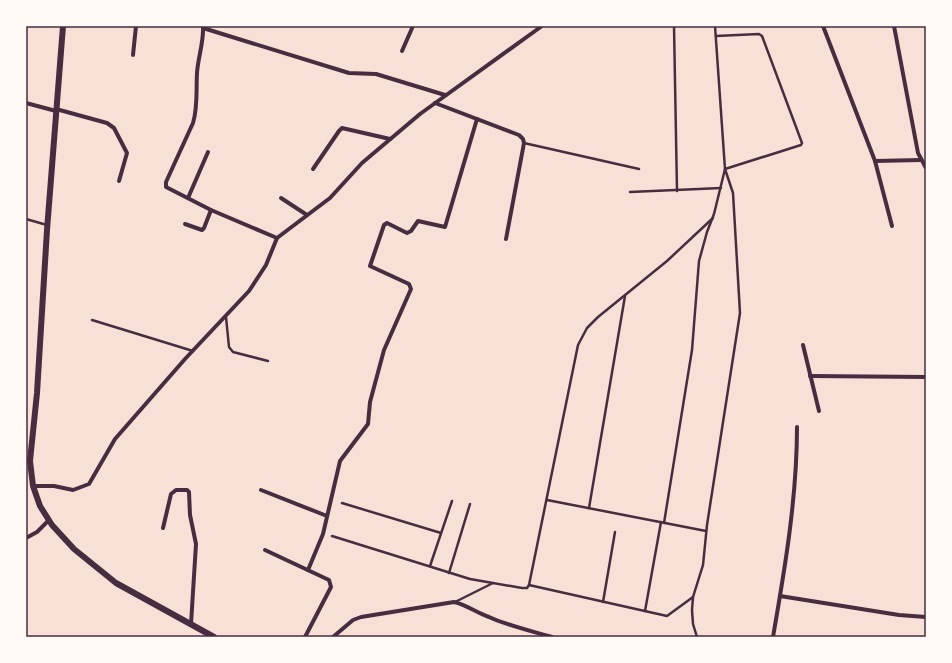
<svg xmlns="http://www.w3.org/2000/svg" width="952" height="663" font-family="Barlow,sans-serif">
	<rect width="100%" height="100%" fill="#f7e1d7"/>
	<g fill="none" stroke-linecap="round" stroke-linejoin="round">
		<!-- service -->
		<g stroke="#4a2c40" stroke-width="2.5">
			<polyline points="674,26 677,191"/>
			<polyline points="524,143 639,169"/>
			<polyline points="630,192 721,188"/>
			<polyline points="26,219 47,225"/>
			<polyline points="226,317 229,347 233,352 268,361"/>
			<polyline points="92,320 193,351"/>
			<polyline points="547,500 706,531"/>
			<polyline points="342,503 441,533"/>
			<polyline points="589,508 625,296"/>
			<polyline points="664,523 692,350 699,261 707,232 714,214 725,169 801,145 802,143 762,36 759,34 716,36"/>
			<polyline points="332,536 470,579 522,588 527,588 529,585 578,345 587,328 598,317 667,261 713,218"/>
			<polyline points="430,566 452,501"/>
			<polyline points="449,573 470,504"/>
			<polyline points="529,585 667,616 693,597"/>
			<polyline points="455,602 493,583"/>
			<polyline points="603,602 615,532"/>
			<polyline points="645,611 661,522"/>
			<polyline points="697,637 693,624 692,610 693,597 703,565 707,525 740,313 733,193 725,169 715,26"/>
		</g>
		<!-- minor -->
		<g stroke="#4a2c40" stroke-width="4">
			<path d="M203,26C204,42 198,57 197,73C196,90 198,107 193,123L166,182V187L211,210L277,238"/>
			<polyline points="823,26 875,161 892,226"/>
			<polyline points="894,26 918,153 926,168"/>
			<polyline points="203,28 349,73 376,74 445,95"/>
			<polyline points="402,51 413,26"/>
			<polyline points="133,55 136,26"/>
			<polyline points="26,103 56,111"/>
			<polyline points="435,103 519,135 523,139 524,143 506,239"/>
			<polyline points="56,109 107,123 114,128 127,153 119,181"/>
			<polyline points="875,161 921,160"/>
			<polyline points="313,169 339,131 342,128 390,139"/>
			<polyline points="188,198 208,152"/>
			<polyline points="281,198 307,215"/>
			<polyline points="185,224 202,230 204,228 211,210"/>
			<polyline points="803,345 819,411"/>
			<polyline points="810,376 926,377"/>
			<polyline points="33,486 54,486 73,490 89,484 115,439 185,359 249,291 266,265 277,238 330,198 362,163 420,114 542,26"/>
			<polyline points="261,490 327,516"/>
			<polyline points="163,528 171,494 176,490 187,490 189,492 190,515 196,544 191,624"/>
			<polyline points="26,538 37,532 49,520"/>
			<polyline points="265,550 329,580 331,587 305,637"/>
			<polyline points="308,570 323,534 340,461 368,424 370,402 384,350 411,289 409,284 370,266 384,225 387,223 407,233 411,231 418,221 445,227 477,119"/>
			<polyline points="780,596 899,615 926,617"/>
			<path d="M333,637L353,620L361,617L454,602C467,605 477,613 489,617C509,626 531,631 552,637"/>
			<path d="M773,637C785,568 797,497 797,427"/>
		</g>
		<!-- tertiary -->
		<polyline stroke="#4a2c40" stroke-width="6" points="63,26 47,230 37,393 30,461 33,486 40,506 52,525 74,549 116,583 214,637"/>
	</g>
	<!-- border -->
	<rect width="952" height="663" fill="none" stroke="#fffaf5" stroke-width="54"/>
	<rect x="27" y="27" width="898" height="609" fill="none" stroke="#4a2c40" stroke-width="1.5"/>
</svg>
